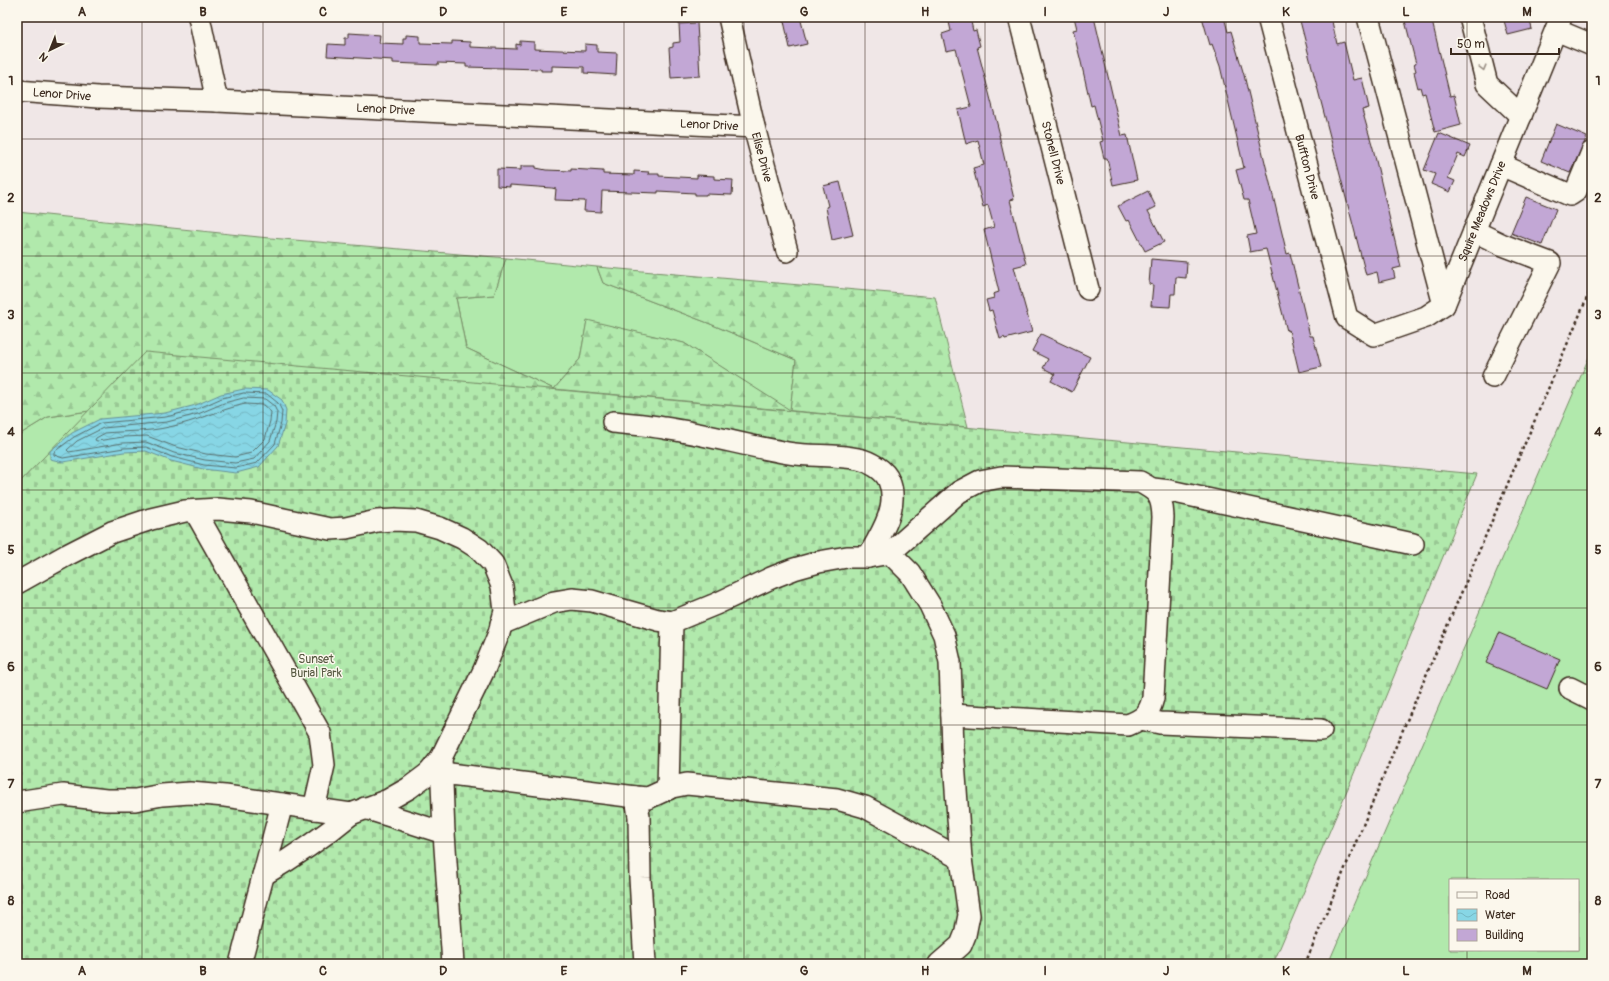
<svg xmlns="http://www.w3.org/2000/svg" width="1609" height="981" font-family="Pangolin,sans-serif">
	<defs>
		<pattern id="forest-firs" width="22" height="20" patternUnits="userSpaceOnUse"><rect width="22" height="20" fill="#b1e9ac"/><path d="M5 1l3.5 6h-7zM16 11l3.5 6h-7z" fill="#99c894"/></pattern>
		<pattern id="cemetery-stones" width="16" height="16" patternUnits="userSpaceOnUse"><rect width="16" height="16" fill="#b1e9ac"/><path d="M2 7V4a2 2 0 0 1 4 0v3zM10 15v-3a2 2 0 0 1 4 0v3z" fill="#99c894"/></pattern>
		<pattern id="water-waves" width="16" height="10" patternUnits="userSpaceOnUse"><rect width="16" height="10" fill="#87d6e5"/><path d="M0 5q4-4 8 0t8 0" fill="none" stroke="#75b8c4"/></pattern>
	</defs>
	<rect width="100%" height="100%" fill="#f0e7e7"/>
	<filter id="ink" filterUnits="userSpaceOnUse"><feTurbulence type="fractalNoise" baseFrequency=".025" numOctaves="2"/><feDisplacementMap in="SourceGraphic" scale="8" xChannelSelector="R" yChannelSelector="G"/><feConvolveMatrix kernelMatrix="1 2 1 2 8 2 1 2 1" color-interpolation-filters="sRGB"/></filter>
	<g filter="url(#ink)">
		<!-- grass -->
		<g fill="#b1e9ac" stroke="#768a65" fill-rule="evenodd">
			<polygon points="506,258 597,267 603,283 708,323 796,360 790,411 684,343 587,321 580,359 554,389 466,348 456,298 494,295"/>
			<path d="M1592,350V964H1328ZM1450,880H1578V950H1450Z"/>
			<polygon points="89,411 17,485 17,436 48,417"/>
		</g>
		<!-- forest -->
		<polygon fill="url(#forest-firs)" stroke="#768a65" points="17,212 259,237 506,258 494,295 456,298 466,348 554,389 580,359 587,320 684,343 790,410 796,360 708,323 603,283 597,267 935,297 968,427 554,389 89,411 48,417 17,436"/>
		<!-- cemetery -->
		<polygon fill="url(#cemetery-stones)" stroke="#768a65" points="145,352 1477,474 1348,788 1273,964 17,964 17,485"/>
		<!-- water -->
		<polygon fill="url(#water-waves)" stroke="#699195" points="244,389 268,390 282,400 286,410 285,424 278,446 259,467 236,473 203,469 171,461 146,451 124,452 63,462 50,459 50,451 72,433 100,419 165,413 196,405 221,394"/>
		<g fill="none" stroke-linecap="round" stroke-linejoin="round">
			<!-- shore -->
			<g stroke="#596f6e" stroke-width="1">
				<polygon points="244,393 267,394 278,403 282,411 281,423 275,444 257,463 236,468 204,465 172,457 146,447 124,448 63,458 54,455 54,452 74,437 101,423 166,417 197,409 222,398"/>
				<polygon points="244,398 265,399 274,406 277,412 276,422 270,441 254,459 235,463 205,460 174,453 146,442 123,443 69,452 67,450 77,441 103,428 167,422 198,414 224,403"/>
				<path d="M245,404L263,405L271,412L270,421L265,439L251,453L235,457L206,454L176,447L147,436L123,437L97,441L95,440L96,438L105,433C126,431 148,432 169,427C195,422 219,410 245,404Z"/>
			</g>
		</g>
		<!-- building -->
		<g fill="#c2a7d5" stroke="#3b2a1e">
			<polygon points="783,17 800,17 807,44 790,48"/>
			<polygon points="970,17 973,31 976,30 980,46 977,47 1000,135 999,135 1014,199 1010,200 1026,264 1014,267 1032,332 1005,339 1004,337 1000,339 992,310 989,311 986,300 994,298 993,294 999,292 984,230 994,227 988,205 983,207 973,168 984,165 978,140 966,144 958,110 971,107 956,49 946,51 942,34 951,31 949,22"/>
			<polygon points="1074,17 1094,17 1122,136 1127,135 1137,180 1113,185 1107,158 1104,158 1100,142 1103,141 1094,105 1091,106 1081,62 1073,30 1077,29"/>
			<polygon points="1202,17 1224,17 1228,32 1231,31 1244,75 1287,254 1290,253 1310,336 1313,336 1321,367 1299,372 1289,330 1287,331 1266,249 1250,252 1247,236 1256,234 1248,200 1244,200 1236,170 1244,168 1220,66 1212,44 1210,45"/>
			<polygon points="1299,17 1331,17 1337,44 1344,42 1353,80 1362,78 1369,108 1362,110 1373,148 1401,267 1393,269 1395,278 1379,282 1377,272 1366,275"/>
			<polygon points="1404,17 1431,17 1450,96 1454,95 1461,125 1435,132 1425,93 1422,94 1420,87 1418,88 1414,72 1416,71 1414,64 1416,64"/>
			<polygon points="1503,17 1529,17 1532,29 1508,35"/>
			<polygon points="697,23 700,76 671,78 669,48 673,47 673,43 680,42 679,24"/>
			<polygon points="349,33 380,35 379,43 403,44 403,38 406,38 406,35 420,36 420,43 452,44 452,41 470,42 470,47 516,49 516,44 520,45 520,41 534,42 534,49 585,51 585,44 597,45 597,52 617,53 616,75 584,73 584,67 552,66 552,71 541,71 541,69 466,67 466,64 438,63 438,65 393,63 393,60 327,56 328,44 345,45 345,38 349,38"/>
			<polygon points="1556,124 1587,137 1570,173 1541,161"/>
			<polygon points="1439,133 1470,146 1465,157 1458,154 1448,178 1455,181 1450,192 1431,184 1435,174 1424,170"/>
			<polygon points="521,166 536,166 536,168 546,170 571,171 571,169 603,171 603,174 634,175 634,171 649,172 648,174 659,174 659,176 697,178 697,175 714,176 714,179 733,180 732,195 706,194 706,195 695,195 695,193 658,191 658,193 602,191 601,212 584,211 585,201 555,200 556,189 552,188 510,185 510,187 497,186 497,169 521,170"/>
			<polygon points="840,182 853,235 832,240 826,207 828,206 823,186"/>
			<polygon points="1148,191 1156,207 1148,211 1164,242 1145,251 1129,220 1126,221 1118,206"/>
			<polygon points="1526,197 1556,209 1542,245 1511,233"/>
			<polygon points="1151,259 1187,262 1186,278 1176,277 1175,294 1171,294 1170,307 1151,306 1153,285 1149,284"/>
			<polygon points="1041,334 1090,357 1072,392 1051,381 1055,374 1043,368 1048,359 1032,351"/>
			<polygon points="1499,633 1560,659 1547,689 1486,663"/>
		</g>
		<g fill="none" stroke-linecap="round" stroke-linejoin="round">
			<defs>
				<g id="minor">
					<polyline points="199,17 217,101"/>
					<path id="s1" d="M729,17L754,127L787,251"/>
					<path id="s2" d="M1019,17L1088,289"/>
					<path id="s3" d="M1268,17L1347,318L1374,335L1426,317L1444,305L1561,17"/>
					<polyline points="1368,17 1444,305"/>
					<polyline points="1470,17 1487,84 1521,116"/>
					<polyline points="1556,30 1592,45"/>
					<path id="s4" d="M17,91L98,97L217,101L754,127"/>
					<polyline points="1501,165 1570,195 1576,191 1592,152"/>
					<polyline points="1474,231 1503,245 1550,263 1493,377"/>
					<path d="M613,422C630,424 647,425 664,428C706,434 747,446 788,453C811,457 836,454 858,459C869,461 885,470 889,481C900,506 880,536 868,557"/>
					<polyline points="1153,489 1170,491 1413,544"/>
					<polyline points="195,511 320,733 324,765 314,809"/>
					<polyline points="890,553 910,573 930,605 944,635 950,662 953,748 961,859 969,915 965,935 961,945 939,964"/>
					<polyline points="17,583 67,555 112,532 151,519 185,511 218,509 251,512 330,529 346,528 377,521 394,520 416,521 440,528 462,538 479,549 493,564 502,586 505,611 499,633 484,670 441,758 429,773 409,788 388,800 351,814 225,796 190,793 162,795 135,800 106,800 63,795 17,802"/>
					<path d="M501,624L554,602L572,599L592,601L658,620L672,622L716,604L771,578L794,569L819,562L847,557H868L890,553L959,492L980,481L1001,477L1140,482C1159,492 1162,496 1163,517L1153,698C1149,715 1143,719 1128,725L952,715"/>
					<polyline points="1570,688 1592,699"/>
					<polyline points="1141,719 1160,723 1321,730"/>
					<polyline points="441,758 444,833 453,964"/>
					<polyline points="429,773 442,773 636,797 648,798 672,787 687,784 837,799 865,807 961,859"/>
					<polyline points="668,789 672,622"/>
					<polyline points="636,797 639,817 640,878 645,964"/>
					<polyline points="365,808 444,833"/>
					<path d="M263,875C296,856 321,839 351,814"/>
					<polyline points="240,964 282,804"/>
				</g>
			</defs>
			<!-- minor casing -->
			<use href="#minor" stroke="#3b2a1e" stroke-width="24"/>
			<!-- path -->
			<polyline stroke="#3b2a1e" stroke-width="2.5" stroke-dasharray="3 3" stroke-linecap="butt" points="1305,964 1399,739 1592,286"/>
			<!-- minor -->
			<use href="#minor" stroke="#fbf7ec" stroke-width="21"/>
		</g>
		<!-- one-way arrows -->
		<defs><path id="oneway-chevron" d="M-2-3.5L2.5 0L-2 3.5" fill="none" stroke-width="1.6" stroke-linecap="round" stroke-linejoin="round"/></defs>
		<use stroke="#9b9085" href="#oneway-chevron" transform="translate(1483 68) rotate(75)"/>
	</g>
	<!-- grid -->
	<path fill="none" stroke="#3b2a1e" stroke-width="1" stroke-opacity="0.55" d="M142,17V964M263,17V964M383,17V964M504,17V964M624,17V964M744,17V964M865,17V964M985,17V964M1105,17V964M1226,17V964M1346,17V964M1467,17V880M17,139H1592M17,256H1592M17,373H1592M17,490H1592M17,608H1592M17,725H1592M17,842H1592M1467,950V964"/>
	<g text-anchor="middle" stroke-width="3" stroke-linejoin="round" paint-order="stroke">
		<!-- street labels -->
		<g font-size="12" fill="#3b2a1e" stroke="#fbf7ec">
			<text dy="4" stroke="none"><textPath href="#s4" startOffset="45">Lenor Drive</textPath></text>
			<text dy="4" stroke="none"><textPath href="#s4" startOffset="369">Lenor Drive</textPath></text>
			<text dy="4" stroke="none"><textPath href="#s4" startOffset="693">Lenor Drive</textPath></text>
			<text dy="4" stroke="none"><textPath href="#s2" startOffset="140">Stonell Drive</textPath></text>
			<text dy="4" stroke="none"><textPath href="#s1" startOffset="144">Elise Drive</textPath></text>
			<text dy="4" stroke="none"><textPath href="#s3" startOffset="155">Buffton Drive</textPath></text>
			<text dy="4" stroke="none"><textPath href="#s3" startOffset="521">Squire Meadows Drive</textPath></text>
		</g>
		<!-- park labels -->
		<g font-size="12" fill="#585a42" stroke="#fbf7ec">
			<text x="316" y="663">Sunset<tspan x="316" dy="14">Burial Park</tspan></text>
		</g>
	</g>
	<!-- margin -->
	<rect width="1609" height="981" fill="none" stroke="#fbf7ec" stroke-width="44"/>
	<!-- legend -->
	<rect x="1449" y="879" width="130" height="72" fill="#fbf7ec" stroke="#aea59a"/>
	<rect x="1457" y="892" width="20" height="6" fill="#fbf7ec" stroke="#aea59a"/>
	<text x="1485" y="899" font-size="12" fill="#3b2a1e">Road</text>
	<rect x="1457" y="909" width="20" height="12" fill="url(#water-waves)" stroke="#aea59a"/>
	<text x="1485" y="919" font-size="12" fill="#3b2a1e">Water</text>
	<rect x="1457" y="929" width="20" height="12" fill="#c2a7d5" stroke="#aea59a"/>
	<text x="1485" y="939" font-size="12" fill="#3b2a1e">Building</text>
	<!-- north arrow -->
	<g transform="translate(50 50) rotate(223)" stroke="#fbf7ec" stroke-width="3" paint-order="stroke">
	<path d="M0-3L7 15L0 10L-7 15Z" fill="#3b2a1e"/>
	<text y="-6" font-size="11" font-weight="bold" text-anchor="middle" fill="#3b2a1e">N</text>
	</g>
	<!-- scale -->
	<path d="M1451 48v6h108v-6" fill="none" stroke="#3b2a1e" stroke-width="2"/>
	<text x="1457" y="48" font-size="12" fill="#3b2a1e" stroke="#fbf7ec" stroke-width="3" paint-order="stroke">50 m</text>
	<rect x="22" y="22" width="1565" height="937" fill="none" stroke="#3b2a1e" stroke-width="1.5"/>
	<g font-size="13" text-anchor="middle" font-weight="bold" fill="#3b2a1e">
		<text x="82" y="16">A</text>
		<text x="203" y="16">B</text>
		<text x="323" y="16">C</text>
		<text x="443" y="16">D</text>
		<text x="564" y="16">E</text>
		<text x="684" y="16">F</text>
		<text x="804" y="16">G</text>
		<text x="925" y="16">H</text>
		<text x="1045" y="16">I</text>
		<text x="1166" y="16">J</text>
		<text x="1286" y="16">K</text>
		<text x="1406" y="16">L</text>
		<text x="1527" y="16">M</text>
		<text x="11" y="85">1</text>
		<text x="1598" y="85">1</text>
		<text x="11" y="202">2</text>
		<text x="1598" y="202">2</text>
		<text x="11" y="319">3</text>
		<text x="1598" y="319">3</text>
		<text x="11" y="436">4</text>
		<text x="1598" y="436">4</text>
		<text x="11" y="554">5</text>
		<text x="1598" y="554">5</text>
		<text x="11" y="671">6</text>
		<text x="1598" y="671">6</text>
		<text x="11" y="788">7</text>
		<text x="1598" y="788">7</text>
		<text x="11" y="905">8</text>
		<text x="1598" y="905">8</text>
		<text x="82" y="975">A</text>
		<text x="203" y="975">B</text>
		<text x="323" y="975">C</text>
		<text x="443" y="975">D</text>
		<text x="564" y="975">E</text>
		<text x="684" y="975">F</text>
		<text x="804" y="975">G</text>
		<text x="925" y="975">H</text>
		<text x="1045" y="975">I</text>
		<text x="1166" y="975">J</text>
		<text x="1286" y="975">K</text>
		<text x="1406" y="975">L</text>
		<text x="1527" y="975">M</text>
	</g>
</svg>
